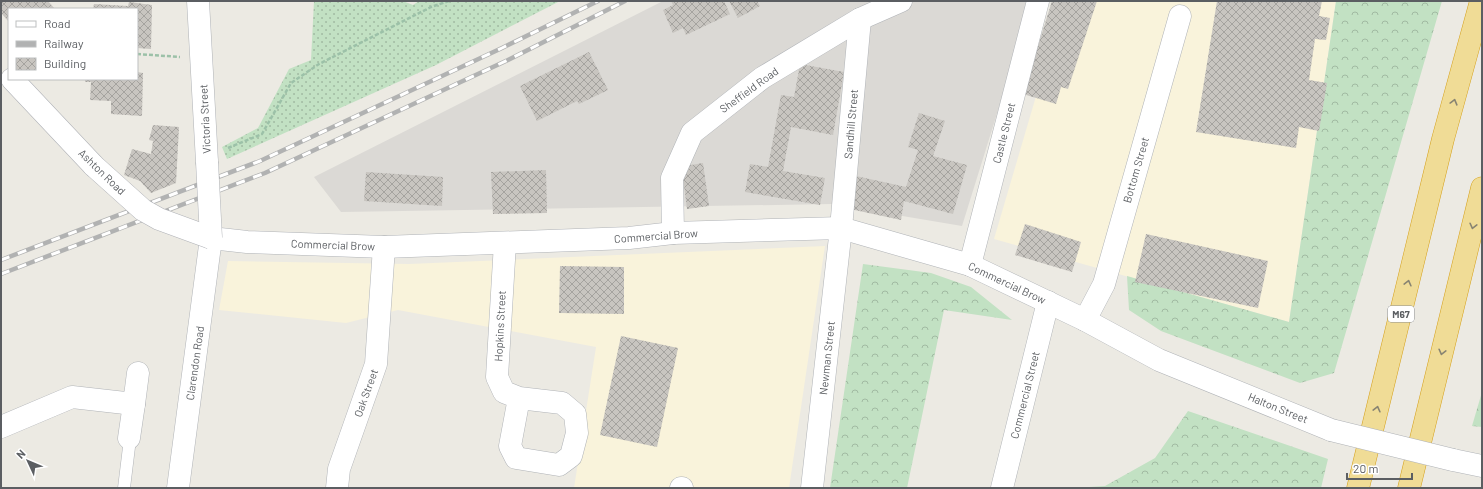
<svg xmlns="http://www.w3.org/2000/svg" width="1483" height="489" font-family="Barlow,sans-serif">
	<defs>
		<pattern id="grass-dots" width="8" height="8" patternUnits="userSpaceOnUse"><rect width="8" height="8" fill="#c2e1c3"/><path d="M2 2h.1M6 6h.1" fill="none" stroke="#a1baa2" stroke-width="1.8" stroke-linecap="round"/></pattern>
		<pattern id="forest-crowns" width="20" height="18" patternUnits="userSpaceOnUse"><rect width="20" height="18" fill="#c2e1c3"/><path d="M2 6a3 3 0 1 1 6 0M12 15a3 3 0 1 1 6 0" fill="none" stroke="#a1baa2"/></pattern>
		<pattern id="building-cross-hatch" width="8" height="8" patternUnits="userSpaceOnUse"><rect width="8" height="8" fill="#c8c5c0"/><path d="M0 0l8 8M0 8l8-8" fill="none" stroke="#a5a39f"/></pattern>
	</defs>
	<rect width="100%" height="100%" fill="#eceae3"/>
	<!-- commercial -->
	<g fill="#f9f3db">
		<polygon points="1064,1 1336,1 1289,322 994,239"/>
		<polygon points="825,246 789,488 574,488 596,347 398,310 346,323 219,310 228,261 409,264"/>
	</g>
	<!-- industrial -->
	<polygon fill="#dbd9d5" points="663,1 1032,1 962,226 831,204 341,212 314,177"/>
	<!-- grass -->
	<polygon fill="url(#grass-dots)" points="314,1 403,1 413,5 419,1 560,1 436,65 227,159 222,147 258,128 289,69 311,60"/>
	<!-- forest -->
	<g fill="url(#forest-crowns)">
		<polygon points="1336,1 1442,1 1334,373 1300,383 1161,331 1129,310 1127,276 1289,322"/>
		<polygon points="863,264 931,273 971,287 1012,320 944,310 907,488 830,488"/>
		<polygon points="1482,392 1482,427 1472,426"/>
		<polygon points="1188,411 1328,459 1321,488 1073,488 1105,486 1155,458"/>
	</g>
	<!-- building -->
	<g fill="url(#building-cross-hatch)">
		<polygon points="1,1 48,1 55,9 9,9 9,22 1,13"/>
		<polygon points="671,1 724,1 730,14 686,35 683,28 673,33 663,10 673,5"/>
		<polygon points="729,1 757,1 760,6 738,18"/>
		<polygon points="1052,1 1097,1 1068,89 1061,87 1056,104 1023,94"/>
		<polygon points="1217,1 1322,1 1319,16 1330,18 1326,40 1315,39 1309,80 1327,83 1319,131 1299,127 1296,148 1196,132"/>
		<polygon points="129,2 152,5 151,49 137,48 137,9 93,9 94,4 128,6"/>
		<polygon points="589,52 608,90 579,104 577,101 537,121 520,86"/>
		<polygon points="800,64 844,72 833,135 791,127 783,171 825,178 820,205 745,192 750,164 768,167 781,95 794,97"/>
		<polygon points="137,72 143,73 142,116 111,114 111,101 90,100 91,82 85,82 85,79 137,79"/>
		<polygon points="919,113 945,121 933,156 967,165 953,214 904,201 901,220 850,209 856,176 906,187 918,150 908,147"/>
		<polygon points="153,125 179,127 176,183 151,193 140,181 124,175 132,149 151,154 153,141 149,140"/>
		<polygon points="703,163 709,206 687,209 682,169 685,166"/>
		<polygon points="546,170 547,213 493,214 491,172"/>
		<polygon points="366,172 443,177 442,206 364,201"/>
		<polygon points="1025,224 1081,242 1072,272 1015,255"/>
		<polygon points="1146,234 1268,261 1258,308 1135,282"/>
		<polygon points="560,266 624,267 624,314 559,313"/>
		<polygon points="621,336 678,348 657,447 600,435"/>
	</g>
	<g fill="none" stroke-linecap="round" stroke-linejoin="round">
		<defs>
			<polyline id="lane" points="124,488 129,447"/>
			<g id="street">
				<polyline points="198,1 207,162"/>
				<polyline points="673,233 672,178 692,133 762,78 860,19 901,1"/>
				<polyline points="505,243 497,377 504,392 519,398 562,403 575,414 577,433 571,456 559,465 516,458 510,446 519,398"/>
				<polyline points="970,265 1038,1"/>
				<polyline points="1085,320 1104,284 1180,16"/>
				<polyline points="1,427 72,397 134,404 138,373"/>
				<polyline points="129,438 134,404"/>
				<polyline points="1453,460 1482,466"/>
				<polyline points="178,488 211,238 247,242 384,247 629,238 673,233 841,228 970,265 1085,320 1159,360 1331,430"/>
				<polyline points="337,488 339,469 376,364 384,247"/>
				<polyline points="681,488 682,488"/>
				<polyline points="812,488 841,228 860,19"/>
				<polyline points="1002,488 1048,302"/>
			</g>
			<polyline id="secondary" points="12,79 94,166"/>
			<g id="highway">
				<polyline points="1358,488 1443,139 1481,1"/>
				<polyline points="1409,488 1482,188"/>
			</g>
		</defs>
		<!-- lane casing -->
		<use href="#lane" stroke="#b0b3b7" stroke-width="13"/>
		<!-- street casing -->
		<use href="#street" stroke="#b0b3b7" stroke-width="23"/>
		<!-- secondary casing -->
		<use href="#secondary" stroke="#b0b2b7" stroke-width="23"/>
		<!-- highway casing -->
		<use href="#highway" stroke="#d5a01a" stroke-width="23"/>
		<!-- path -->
		<g stroke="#9cc1a8" stroke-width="2.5" stroke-dasharray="4 2" stroke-linecap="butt">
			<polyline points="137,54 180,57"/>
			<polyline points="228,148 262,134 291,83 319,64 431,7 449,1"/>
		</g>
		<!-- lane -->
		<use href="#lane" stroke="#fff" stroke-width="12"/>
		<!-- street -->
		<use href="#street" stroke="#fff" stroke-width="22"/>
		<!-- secondary -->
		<use href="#secondary" stroke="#fff" stroke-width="22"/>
		<!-- highway -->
		<use href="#highway" stroke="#f0dc96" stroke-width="22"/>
		<defs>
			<g id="rail">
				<polyline points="1,260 260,161 502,48 598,1"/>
				<polyline points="1,274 265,173 508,60 625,1"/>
			</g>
		</defs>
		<!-- rail casing -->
		<use href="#rail" stroke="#b1b2b2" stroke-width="4.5"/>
		<!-- rail -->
		<use href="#rail" stroke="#fff" stroke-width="3" stroke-dasharray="9" stroke-linecap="butt"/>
		<defs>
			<g id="street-bridge">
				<polyline points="207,162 211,238"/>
				<polyline points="1331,430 1453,460"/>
			</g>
			<polyline id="secondary-bridge" points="94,166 143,210 159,219 211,238"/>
		</defs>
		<!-- street-bridge casing -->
		<use href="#street-bridge" stroke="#b0b3b7" stroke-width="23" stroke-linecap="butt"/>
		<!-- secondary-bridge casing -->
		<use href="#secondary-bridge" stroke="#b0b2b7" stroke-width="23" stroke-linecap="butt"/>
		<!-- street-bridge -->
		<use href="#street-bridge" stroke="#fff" stroke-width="22"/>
		<!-- secondary-bridge -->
		<use href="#secondary-bridge" stroke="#fff" stroke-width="22"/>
	</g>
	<!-- one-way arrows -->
	<defs><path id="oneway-chevron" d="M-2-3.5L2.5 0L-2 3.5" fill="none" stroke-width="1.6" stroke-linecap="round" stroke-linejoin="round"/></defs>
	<g stroke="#888472">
		<use href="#oneway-chevron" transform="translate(1454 102) rotate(-75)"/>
		<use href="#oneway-chevron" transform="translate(1473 226) rotate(104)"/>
		<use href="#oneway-chevron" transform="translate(1408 283) rotate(-76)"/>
		<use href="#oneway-chevron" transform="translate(1442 352) rotate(104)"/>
		<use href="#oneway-chevron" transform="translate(1377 409) rotate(-76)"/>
	</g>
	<g text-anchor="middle" stroke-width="4" stroke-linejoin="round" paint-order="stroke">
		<!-- shield labels -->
		<rect fill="#fff" stroke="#8c8e91" stroke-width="1" x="1388" y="306" width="26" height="16" rx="3"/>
		<g font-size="10" font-weight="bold" fill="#5b5e62">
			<text x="1401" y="318">M67</text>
		</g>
		<!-- street labels -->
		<g font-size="11" fill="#5b5e62" stroke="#fff">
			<text transform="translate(749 90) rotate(-36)" y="4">Sheffield Road</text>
			<text transform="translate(205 119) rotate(-93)" y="4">Victoria Street</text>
			<text transform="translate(851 124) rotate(-85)" y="4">Sandhill Street</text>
			<text transform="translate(1004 133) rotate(-76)" y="4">Castle Street</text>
			<text transform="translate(1136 170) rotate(-74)" y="4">Bottom Street</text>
			<text transform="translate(102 172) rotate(44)" y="4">Ashton Road</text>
			<text transform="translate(656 236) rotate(-4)" y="4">Commercial Brow</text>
			<text transform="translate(333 245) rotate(2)" y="4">Commercial Brow</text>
			<text transform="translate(1007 283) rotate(25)" y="4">Commercial Brow</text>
			<text transform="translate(500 326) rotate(-87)" y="4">Hopkins Street</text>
			<text transform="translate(827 358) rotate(-84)" y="4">Newman Street</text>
			<text transform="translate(195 363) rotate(-82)" y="4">Clarendon Road</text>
			<text transform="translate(366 393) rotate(-70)" y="4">Oak Street</text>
			<text transform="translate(1025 395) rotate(-76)" y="4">Commercial Street</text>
			<text transform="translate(1278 408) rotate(22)" y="4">Halton Street</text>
		</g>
	</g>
	<!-- border -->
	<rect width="1483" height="489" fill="none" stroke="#5b5e62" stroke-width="4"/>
	<!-- legend -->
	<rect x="8" y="8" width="130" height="72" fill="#ffffff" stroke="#bdbfc0"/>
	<rect x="16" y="21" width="20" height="6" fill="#ffffff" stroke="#bdbfc0"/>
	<text x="44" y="28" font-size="12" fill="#5b5e62">Road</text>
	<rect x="16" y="41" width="20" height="6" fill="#b1b2b2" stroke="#bdbfc0"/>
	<text x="44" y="48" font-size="12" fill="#5b5e62">Railway</text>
	<rect x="16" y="58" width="20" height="12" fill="url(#building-cross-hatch)" stroke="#bdbfc0"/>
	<text x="44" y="68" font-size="12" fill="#5b5e62">Building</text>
	<!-- north arrow -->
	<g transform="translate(28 461) rotate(314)" stroke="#ffffff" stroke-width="3" paint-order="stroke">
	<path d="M0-3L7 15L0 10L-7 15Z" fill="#5b5e62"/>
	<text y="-6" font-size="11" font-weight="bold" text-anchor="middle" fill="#5b5e62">N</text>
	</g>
	<!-- scale -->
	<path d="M1347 473v6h65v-6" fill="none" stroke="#5b5e62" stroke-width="2"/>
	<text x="1353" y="473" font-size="12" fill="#5b5e62" stroke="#ffffff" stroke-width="3" paint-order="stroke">20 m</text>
</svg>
